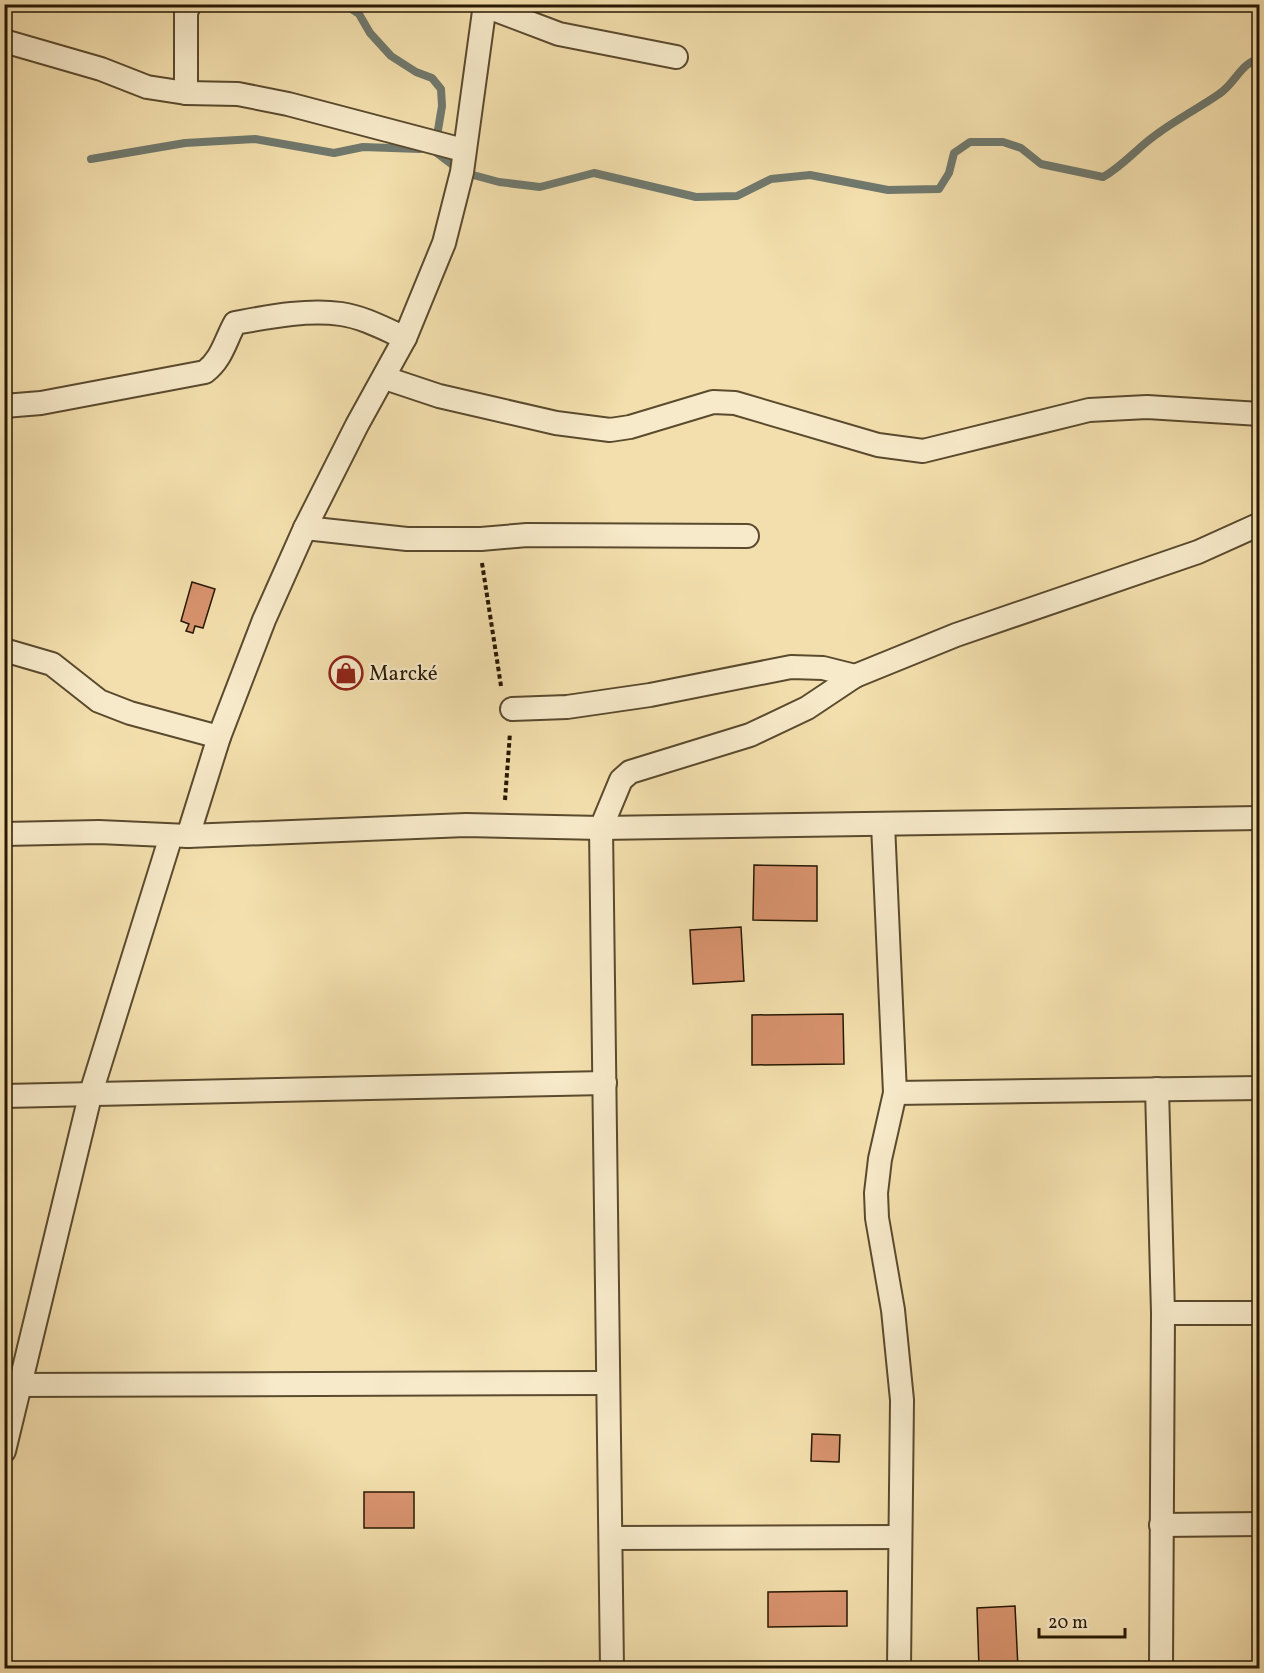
<svg xmlns="http://www.w3.org/2000/svg" width="1264" height="1673" font-family="Vollkorn,serif">
	<rect width="100%" height="100%" fill="#f3dfad"/>
	<filter id="stains"><feTurbulence type="fractalNoise" baseFrequency=".00333" numOctaves="4"/><feColorMatrix values="0 0 0 0 .2 0 0 0 0 .09 0 0 0 0 .02 0 0 0 .5 -.17"/></filter>
	<radialGradient id="worn" r=".72"><stop offset=".6" stop-color="#630" stop-opacity="0"/><stop offset="1" stop-color="#630" stop-opacity=".3"/></radialGradient>
	<g fill="none" stroke-linecap="round" stroke-linejoin="round">
		<!-- stream -->
		<g stroke="#70796e" stroke-width="8">
			<polyline points="344,4 359,14 370,33 391,56 416,72 432,78 441,89 442,106 436,142"/>
			<path d="M433,150L462,172L499,182L540,187L594,173L696,197L737,196L771,179L810,175L888,190L939,189L949,173L954,153L970,142H1003L1021,148L1041,164L1103,177C1123,166 1138,147 1157,134C1177,119 1199,108 1219,94C1235,84 1241,62 1260,59"/>
			<polyline points="91,159 185,143 255,139 334,153 363,147 420,149"/>
		</g>
	</g>
	<!-- building -->
	<g fill="#d8936e" stroke="#271803" stroke-width="1.5">
		<polygon points="192,582 215,589 203,628 195,626 193,633 186,631 189,624 181,621"/>
		<polygon points="754,865 817,866 817,921 753,920"/>
		<polygon points="741,927 744,981 693,984 690,930"/>
		<polygon points="843,1014 844,1064 752,1065 752,1015"/>
		<polygon points="812,1434 840,1435 839,1462 811,1461"/>
		<rect x="364" y="1492" width="50" height="36"/>
		<polygon points="847,1591 847,1626 768,1627 768,1592"/>
		<polygon points="1015,1606 1018,1668 979,1668 977,1608"/>
	</g>
	<g fill="none" stroke-linecap="round" stroke-linejoin="round">
		<defs>
			<g id="minor">
				<polyline points="485,6 559,34 676,57"/>
				<polyline points="4,41 101,69 147,87 186,93 238,94 288,104 463,150"/>
				<polyline points="186,93 186,12 190,4"/>
				<polyline points="385,378 439,396 556,423 610,430 630,427 713,402 735,403 878,445 923,451 1089,410 1147,407 1260,414"/>
				<path d="M4,406L41,403L205,372C222,359 225,341 235,323C268,317 307,309 341,314C363,317 385,329 405,338"/>
				<polyline points="305,528 407,539 481,539 527,535 747,536"/>
				<polyline points="4,650 52,664 99,701 130,713 219,737"/>
				<polyline points="512,709 567,707 650,695 791,667 823,668 855,676"/>
				<polyline points="883,824 895,1093 880,1159 876,1193 877,1218 893,1310 902,1400 899,1668"/>
				<polyline points="4,834 99,832 188,836 466,825 601,828 1260,818"/>
				<polyline points="188,836 219,737 264,620 305,528 357,425 405,338 444,243 462,172 485,4"/>
				<polyline points="1157,1089 1163,1313 1161,1668"/>
				<polyline points="895,1093 1260,1088"/>
				<polyline points="4,1096 605,1083"/>
				<polyline points="1163,1313 1260,1313"/>
				<polyline points="8,1385 606,1383"/>
				<polyline points="4,1451 90,1096 171,836"/>
				<polyline points="1161,1525 1260,1524"/>
				<polyline points="611,1538 899,1537"/>
				<polyline points="612,1668 601,828 621,780 630,772 750,735 807,708 855,676 956,635 1198,552 1260,524"/>
			</g>
		</defs>
		<!-- minor casing -->
		<use href="#minor" stroke="#5a4a2e" stroke-width="26"/>
		<!-- path -->
		<g stroke="#271803" stroke-width="4" stroke-dasharray="4.5 3" stroke-linecap="butt">
			<polyline points="482,563 501,686"/>
			<polyline points="505,800 510,733"/>
		</g>
		<!-- minor -->
		<use href="#minor" stroke="#f7eaca" stroke-width="22"/>
	</g>
	<!-- icons -->
	<defs>
		<symbol id="shop-ring" viewBox="-11 -11 22 22"><circle r="9.5" fill="#f7eaca" stroke="#8f2418" stroke-width="1.5"/><path d="M-5-2.5h2.3a2.7 3.5 0 0 1 5.4 0H5L5.5 6h-11ZM-1.5-2.5h3a1.5 2.3 0 0 0-3 0Z" fill="#8f2418"/></symbol>
	</defs>
	<g fill-rule="evenodd">
		<use href="#shop-ring" x="327" y="654" width="38" height="38"/>
	</g>
	<g text-anchor="middle" stroke-width="4.5" stroke-linejoin="round" paint-order="stroke">
		<!-- poi labels -->
		<g font-size="21" fill="#271803" stroke="#f7eaca" text-anchor="start">
			<text x="369" y="680">Marcké</text>
		</g>
	</g>
	<!-- margin -->
	<rect width="1264" height="1673" fill="none" stroke="#f3dfad" stroke-width="24"/>
	<rect x="6" y="6" width="1252" height="1661" fill="none" stroke="#271803" stroke-width="3"/>
	<rect x="12" y="12" width="1240" height="1649" fill="none" stroke="#271803" stroke-width="1.5"/>
	<!-- scale -->
	<path d="M1039 1628v9h86v-9" fill="none" stroke="#271803" stroke-width="3"/>
	<text x="1048" y="1628" font-size="18" fill="#271803" stroke="#f7eaca" stroke-width="4.5" paint-order="stroke">20 m</text>
	<rect width="100%" height="100%" filter="url(#stains)"/>
	<rect width="100%" height="100%" fill="url(#worn)"/>
</svg>
